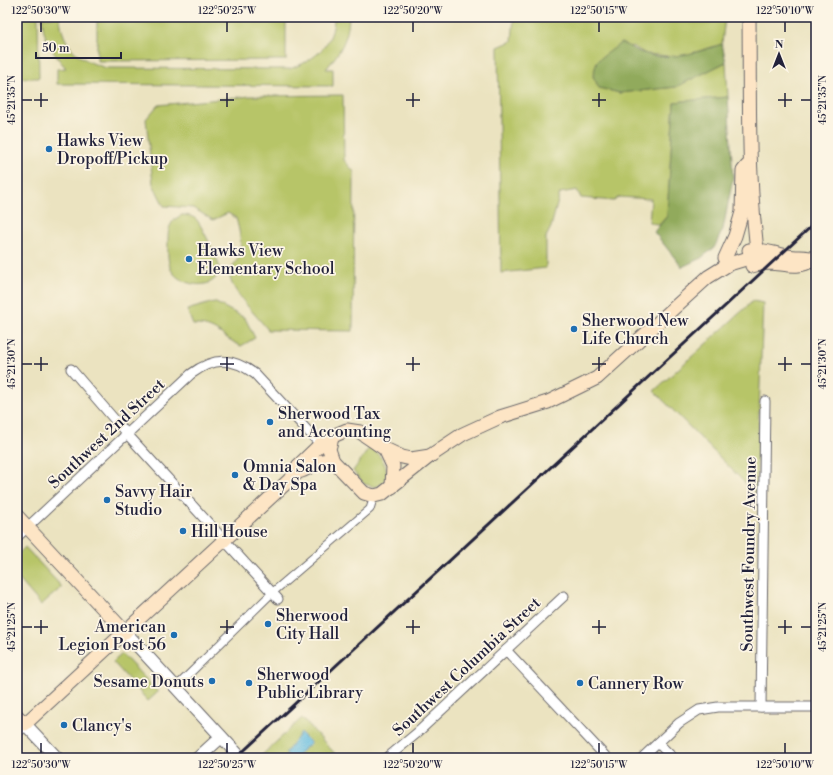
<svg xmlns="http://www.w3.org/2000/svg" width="833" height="775" font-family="'Libre Bodoni',serif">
	<rect width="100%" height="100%" fill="#fcf5e5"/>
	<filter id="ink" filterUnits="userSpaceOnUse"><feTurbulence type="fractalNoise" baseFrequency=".025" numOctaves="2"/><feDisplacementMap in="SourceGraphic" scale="8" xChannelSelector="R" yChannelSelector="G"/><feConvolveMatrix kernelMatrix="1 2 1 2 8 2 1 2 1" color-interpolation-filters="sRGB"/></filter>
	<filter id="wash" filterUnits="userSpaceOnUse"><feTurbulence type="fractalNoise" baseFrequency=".012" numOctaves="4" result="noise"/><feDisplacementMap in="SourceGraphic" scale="16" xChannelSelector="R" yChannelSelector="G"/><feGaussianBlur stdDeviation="0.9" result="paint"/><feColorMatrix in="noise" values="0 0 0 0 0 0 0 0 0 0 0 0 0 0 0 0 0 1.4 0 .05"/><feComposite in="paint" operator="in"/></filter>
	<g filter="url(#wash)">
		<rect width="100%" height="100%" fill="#ebe3c0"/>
		<!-- green -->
		<g fill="#b7c568" stroke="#6c7452">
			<polygon points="17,17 38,17 39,78 17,78"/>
			<path d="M42,17H60C62,47 80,61 107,68L289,69C314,61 334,45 334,17H349C348,40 340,52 326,69H333V86L57,84V69L66,68C52,52 43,40 42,17Z"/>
			<polygon points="97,17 286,17 286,60 97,61"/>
			<polygon points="514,17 725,17 722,44 679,57 646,54 632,46 597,61 593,76 599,88 620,93 676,87 726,62 728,97 674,102 667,216 659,225 649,222 651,199 619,197 614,201 581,198 577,190 560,193 551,227 546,237 546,268 501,273 498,47 512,41"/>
			<path d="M343,95L344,160L354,172L353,331L268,330C259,318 230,290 230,276C229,268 236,263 239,257C243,245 239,229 236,218L228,213L213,220L193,208L164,206L153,184L146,119L158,105L251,96Z"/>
			<path d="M182,215C187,215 192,216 196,219C200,222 219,262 219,266C220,294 176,287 170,267C167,258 168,248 168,239C168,227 171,220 182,215Z"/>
			<polygon points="753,301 763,303 756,494 654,391"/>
			<path d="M214,302L245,318L255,338L241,346C221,337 216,324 193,325L187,310Z"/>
			<path d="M370,447C383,456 397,478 376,487L364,484L353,471Z"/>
			<polygon points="25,547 62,587 41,605 17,577 17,555"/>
			<polygon points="122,654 158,692 148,701 113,662"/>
			<polygon points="302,718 339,758 263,758 261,756"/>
		</g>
		<!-- forest -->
		<g fill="#91aa5c" stroke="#5a664c">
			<path d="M621,43C630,46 637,52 646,54C670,61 699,52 722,44L726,62L676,87L620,93L599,88L593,76L597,61Z"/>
			<polygon points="728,97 733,178 723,229 714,248 701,258 682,267 654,232 667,216 674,102"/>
		</g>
		<!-- water -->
		<polygon fill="#62bbe0" stroke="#426e8e" points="301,733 311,743 296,756 290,757 285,754"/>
	</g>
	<g filter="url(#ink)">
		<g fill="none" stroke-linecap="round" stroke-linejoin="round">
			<defs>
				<polyline id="pedestrian" points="175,688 273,592 370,509 374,496"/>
				<g id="minor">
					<polyline points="71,369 127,434 278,599"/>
					<path d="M17,537L191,374C214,357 232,357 255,374L320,444"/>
					<polyline points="506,650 607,758"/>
					<polyline points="761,707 765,401"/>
					<polyline points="658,743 673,758"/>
					<polyline points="387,758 417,733 564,596"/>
					<polyline points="642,758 679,723 699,710 718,707 816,707"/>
				</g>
				<g id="tertiary">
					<polyline points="125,632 241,758"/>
					<polyline points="17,731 25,724 57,758"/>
					<polyline points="198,758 221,737"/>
				</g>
				<g id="secondary">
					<path d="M749,17C750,99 747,183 759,264"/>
					<path d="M749,250C764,249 774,254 788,256C797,258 805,256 814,259"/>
					<polyline points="725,258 735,236 742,212 743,171 747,166"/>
					<path d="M752,266C758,264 764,263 771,263C786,264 799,269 812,260"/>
					<polyline points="332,438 329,449 333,461 364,493 374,496 382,494 430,456 463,434 500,417 548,402 597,378 708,277 729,264 749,258 757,250"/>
					<polyline points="385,449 393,466 392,487"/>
					<polyline points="298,468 298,466 326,439 347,430 360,432 385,449 402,457 411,459 430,456"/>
					<polyline points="17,516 125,632"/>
					<path d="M17,716L25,724L298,472C312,469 315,458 333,461"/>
				</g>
			</defs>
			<!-- pedestrian casing -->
			<use href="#pedestrian" stroke="#68666a" stroke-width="9"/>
			<!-- minor casing -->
			<use href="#minor" stroke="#68666a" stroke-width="11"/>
			<!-- tertiary casing -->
			<use href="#tertiary" stroke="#68666a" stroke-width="14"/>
			<!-- secondary casing -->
			<use href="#secondary" stroke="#68666a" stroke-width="15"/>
			<!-- pedestrian -->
			<use href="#pedestrian" stroke="#fff" stroke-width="7"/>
			<!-- minor -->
			<use href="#minor" stroke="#fff" stroke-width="9"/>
			<!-- tertiary -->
			<use href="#tertiary" stroke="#fff" stroke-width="12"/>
			<!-- secondary -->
			<use href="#secondary" stroke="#fde5c5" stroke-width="13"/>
			<!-- rail -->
			<polyline stroke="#22223b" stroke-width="3" points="236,758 816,222"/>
		</g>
	</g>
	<!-- ticks -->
	<path fill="none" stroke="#22223b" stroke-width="1.5" d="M41,22V32M227,22V32M413,22V32M599,22V32M785,22V32M41,93V107M227,93V107M413,93V107M599,93V107M785,93V107M22,100H32M34,100H48M220,100H234M406,100H420M592,100H606M778,100H792M801,100H811M41,357V371M227,357V371M413,357V371M599,357V371M785,357V371M22,364H32M34,364H48M220,364H234M406,364H420M592,364H606M778,364H792M801,364H811M41,620V634M227,620V634M413,620V634M599,620V634M785,620V634M22,627H32M34,627H48M220,627H234M406,627H420M592,627H606M778,627H792M801,627H811M41,743V753M227,743V753M413,743V753M599,743V753M785,743V753"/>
	<!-- markers -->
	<g fill="#1f6fb2" stroke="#fcf5e5" stroke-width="1.5">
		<circle cx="49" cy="149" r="4"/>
		<circle cx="189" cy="259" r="4"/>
		<circle cx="574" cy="329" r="4"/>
		<circle cx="270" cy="422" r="4"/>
		<circle cx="235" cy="475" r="4"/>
		<circle cx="107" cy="500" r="4"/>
		<circle cx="183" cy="531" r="4"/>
		<circle cx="268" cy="624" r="4"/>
		<circle cx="174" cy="635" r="4"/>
		<circle cx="212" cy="681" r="4"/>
		<circle cx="249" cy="683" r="4"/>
		<circle cx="580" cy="683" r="4"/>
		<circle cx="64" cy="725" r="4"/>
	</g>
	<g text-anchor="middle" stroke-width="3.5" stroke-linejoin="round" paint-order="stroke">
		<!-- poi labels -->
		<g font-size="16" fill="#22223b" stroke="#fcf5e5" text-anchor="start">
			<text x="57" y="146">Hawks View<tspan x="57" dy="18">Dropoff/Pickup</tspan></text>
			<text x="197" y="256">Hawks View<tspan x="197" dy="18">Elementary School</tspan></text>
			<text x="582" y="326">Sherwood New<tspan x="582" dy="18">Life Church</tspan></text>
			<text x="278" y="419">Sherwood Tax<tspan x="278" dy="18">and Accounting</tspan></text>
			<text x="243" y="472">Omnia Salon<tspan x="243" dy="18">&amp; Day Spa</tspan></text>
			<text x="115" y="497">Savvy Hair<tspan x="115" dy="18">Studio</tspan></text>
			<text x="191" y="537">Hill House</text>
			<text x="276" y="621">Sherwood<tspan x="276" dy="18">City Hall</tspan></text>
			<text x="166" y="632" text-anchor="end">American<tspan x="166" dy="18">Legion Post 56</tspan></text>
			<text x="257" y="680">Sherwood<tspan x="257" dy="18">Public Library</tspan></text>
			<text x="204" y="687" text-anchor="end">Sesame Donuts</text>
			<text x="588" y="689">Cannery Row</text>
			<text x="72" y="731">Clancy's</text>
		</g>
		<!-- street labels -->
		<g font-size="16" fill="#22223b" stroke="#fcf5e5">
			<text transform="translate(106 433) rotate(-43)" y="6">Southwest 2nd Street</text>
			<text transform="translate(748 554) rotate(-89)" y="6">Southwest Foundry Avenue</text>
			<text transform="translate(466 666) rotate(-43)" y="6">Southwest Columbia Street</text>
		</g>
	</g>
	<!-- margin -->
	<rect width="833" height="775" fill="none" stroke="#fcf5e5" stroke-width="44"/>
	<!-- north arrow -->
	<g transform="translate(779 54)" stroke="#fcf5e5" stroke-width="3" paint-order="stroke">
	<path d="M0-3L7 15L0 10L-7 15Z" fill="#22223b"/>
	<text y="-6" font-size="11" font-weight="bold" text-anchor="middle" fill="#22223b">N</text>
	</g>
	<!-- scale -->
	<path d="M36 52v6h85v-6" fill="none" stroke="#22223b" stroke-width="2"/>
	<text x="42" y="52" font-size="12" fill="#22223b" stroke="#fcf5e5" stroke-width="3" paint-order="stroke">50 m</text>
	<rect x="22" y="22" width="789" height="731" fill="none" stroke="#22223b" stroke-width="1.5"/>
	<g font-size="10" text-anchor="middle" fill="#22223b">
		<text x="41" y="14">122°50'30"W</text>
		<text x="227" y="14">122°50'25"W</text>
		<text x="413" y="14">122°50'20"W</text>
		<text x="599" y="14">122°50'15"W</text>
		<text x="785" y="14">122°50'10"W</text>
		<text transform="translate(11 100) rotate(-90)" y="4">45°21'35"N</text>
		<text transform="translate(822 100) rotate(-90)" y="4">45°21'35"N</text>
		<text transform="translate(11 364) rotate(-90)" y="4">45°21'30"N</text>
		<text transform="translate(822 364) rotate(-90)" y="4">45°21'30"N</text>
		<text transform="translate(11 627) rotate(-90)" y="4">45°21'25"N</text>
		<text transform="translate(822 627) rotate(-90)" y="4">45°21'25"N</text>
		<text x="41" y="768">122°50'30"W</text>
		<text x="227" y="768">122°50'25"W</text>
		<text x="413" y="768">122°50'20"W</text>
		<text x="599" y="768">122°50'15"W</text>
		<text x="785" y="768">122°50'10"W</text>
	</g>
</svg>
